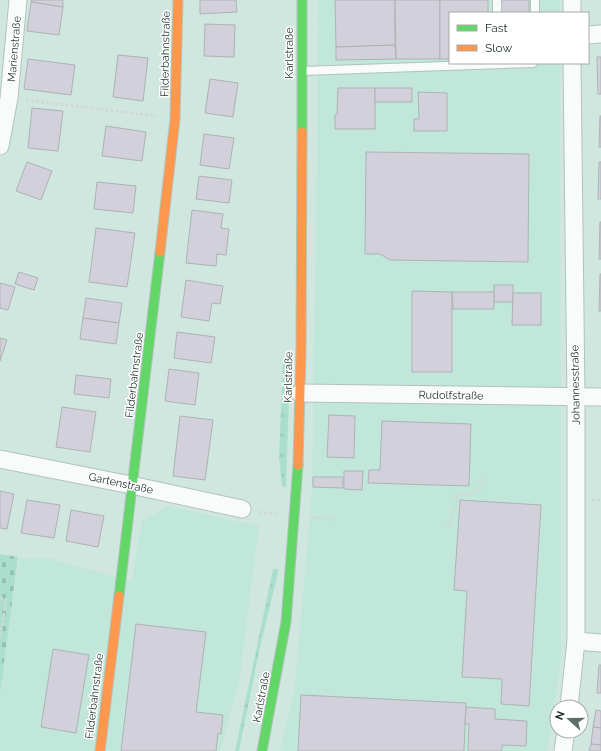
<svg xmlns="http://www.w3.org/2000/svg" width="601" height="751" font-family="Raleway,sans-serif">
	<defs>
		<pattern id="grass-tufts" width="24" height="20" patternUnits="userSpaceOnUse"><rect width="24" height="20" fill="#abdfcd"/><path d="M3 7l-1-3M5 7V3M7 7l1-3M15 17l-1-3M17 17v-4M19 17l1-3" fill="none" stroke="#93c0b0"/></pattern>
		<pattern id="cemetery-stones" width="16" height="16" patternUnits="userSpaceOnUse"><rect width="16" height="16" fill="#abdfcd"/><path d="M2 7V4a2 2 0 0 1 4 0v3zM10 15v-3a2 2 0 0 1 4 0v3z" fill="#93c0b0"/></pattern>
	</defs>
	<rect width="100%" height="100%" fill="#d0e7df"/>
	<!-- built -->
	<g fill="#c0e7da">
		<polygon points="318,0 560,0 560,13 450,13 450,63 560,63 561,659 547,751 280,751 294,693 312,492 317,157"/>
		<polygon points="166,506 259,526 240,676 220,751 0,751 0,684 19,559 49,558 132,582 141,522"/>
	</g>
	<!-- grass -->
	<g fill="url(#grass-tufts)">
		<polygon points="289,356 289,396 286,488 282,486 279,457 283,361 285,358"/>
		<polygon points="273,569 278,569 277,577 260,647 239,751 235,751"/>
	</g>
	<!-- cemetery -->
	<polygon fill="url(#cemetery-stones)" points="0,554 18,557 0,692"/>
	<!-- building -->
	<g fill="#d2d0da" stroke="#adb3b5">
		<polygon points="32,0 63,0 63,7 31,2"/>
		<polygon points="200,0 236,0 237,12 200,14"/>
		<polygon points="335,0 395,0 395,45 336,47"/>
		<polygon points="395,0 440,0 440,59 396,59"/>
		<polygon points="440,0 488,0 488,13 450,13 450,59 440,59"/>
		<rect x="501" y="0" width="28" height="13"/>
		<polygon points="31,2 63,7 59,35 27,31"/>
		<polygon points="205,24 235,25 234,57 204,56"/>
		<polygon points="395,45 396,59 336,60 336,47"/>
		<polygon points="118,55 148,58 143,101 113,97"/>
		<polygon points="597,57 601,57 601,94 598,94"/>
		<polygon points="28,59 75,65 71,95 24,89"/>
		<polygon points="210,79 238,83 233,117 205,113"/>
		<polygon points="338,88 375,88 375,129 335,129 335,115 337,114"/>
		<rect x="375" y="88" width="37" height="14"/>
		<polygon points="418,92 447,93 447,131 414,131 414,119 419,119"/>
		<polygon points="32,108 63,111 58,151 28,148"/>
		<polygon points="600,116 601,116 601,147 599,147"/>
		<polygon points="106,126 146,132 142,161 102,156"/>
		<polygon points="204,134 234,138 229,169 200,165"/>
		<polygon points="366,152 529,154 528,262 390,260 380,254 365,254"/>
		<polygon points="27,162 52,171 41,200 16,191"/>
		<polygon points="599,162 601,162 601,199 598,199"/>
		<polygon points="199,176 232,180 229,203 196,199"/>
		<polygon points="97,182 136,186 133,213 94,209"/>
		<polygon points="192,210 223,214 221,228 229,229 226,255 217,254 216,266 186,263"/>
		<polygon points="600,222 601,222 601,259 599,259"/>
		<polygon points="96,228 135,233 127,287 89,282"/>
		<polygon points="19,272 38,278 34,290 15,284"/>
		<polygon points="600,274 601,274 601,311 599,311"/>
		<polygon points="186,280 223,286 220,304 212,303 209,321 181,317"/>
		<polygon points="0,283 15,287 8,310 0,308"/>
		<rect x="494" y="285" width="19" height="17"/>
		<polygon points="412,291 452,292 452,372 412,372"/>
		<polygon points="452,292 494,292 494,309 453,309"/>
		<polygon points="513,293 541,293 541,325 512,325"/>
		<polygon points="86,298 122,303 119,323 83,318"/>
		<polygon points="83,318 119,323 116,344 80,339"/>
		<polygon points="177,332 215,337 211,363 174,358"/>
		<polygon points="0,338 7,340 0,361"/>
		<polygon points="169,369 199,373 195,405 165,401"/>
		<polygon points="76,375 111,379 109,398 74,394"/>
		<polygon points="62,407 96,412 90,452 56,447"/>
		<polygon points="329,415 355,416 354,458 327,457"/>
		<polygon points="180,416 213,420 205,480 173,476"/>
		<polygon points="382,421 471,424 469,486 368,483 369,470 380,470"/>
		<polygon points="344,471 363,471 362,490 344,489"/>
		<polygon points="313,477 343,477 343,488 313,487"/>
		<polygon points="0,491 14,494 7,529 0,528"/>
		<polygon points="27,500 60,505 54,538 21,533"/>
		<polygon points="460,500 541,505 529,706 501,704 502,679 462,677 467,591 454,590"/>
		<polygon points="71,510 104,516 98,547 66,541"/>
		<polygon points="136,624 206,632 196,712 223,715 221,734 218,733 216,751 121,751"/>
		<polygon points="53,649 89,655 76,733 41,727"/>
		<polygon points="599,665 601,665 601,693 597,693"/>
		<polygon points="301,695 466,703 464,751 298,751"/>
		<polygon points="466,707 495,709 495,719 527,721 526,746 502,745 502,751 468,751 469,724 465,724"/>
		<polygon points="596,710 601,711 601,728 593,727"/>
		<polygon points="593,727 601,728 601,745 591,744"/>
		<polygon points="591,744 601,745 601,751 589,751"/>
	</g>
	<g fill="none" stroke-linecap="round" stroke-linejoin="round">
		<defs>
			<g id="lane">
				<polyline points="497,0 497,13"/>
				<polyline points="535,0 535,13"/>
				<polyline points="302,71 533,63"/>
			</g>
			<g id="street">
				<polyline points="572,0 572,13"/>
				<polyline points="588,35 601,34"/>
				<polyline points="0,146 9,98 18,0"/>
				<polyline points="300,393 601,397"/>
				<polyline points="0,459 131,485 242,509"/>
				<polyline points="576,641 601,643"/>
				<polyline points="569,707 576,641 576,397 572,63"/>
				<polyline points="563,751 566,731"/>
			</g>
			<g id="fast">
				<polyline points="302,132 302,0"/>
				<polyline points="119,596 160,252"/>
				<polyline points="262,751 286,622 298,465"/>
			</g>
			<g id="slow">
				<polyline points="160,252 175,119 178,0"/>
				<polyline points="298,465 301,351 302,132"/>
				<polyline points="100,751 119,596"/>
			</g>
		</defs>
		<!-- lane casing -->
		<use href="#lane" stroke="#b1c3bc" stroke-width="10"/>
		<!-- street casing -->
		<use href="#street" stroke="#b1c3bc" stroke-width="19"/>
		<!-- fast casing -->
		<use href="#fast" stroke="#b1c3bc" stroke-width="11"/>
		<!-- slow casing -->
		<use href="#slow" stroke="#b1c3bc" stroke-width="11"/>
		<!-- path -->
		<g stroke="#d1d8d6" stroke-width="2.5" stroke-dasharray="3 2" stroke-linecap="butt">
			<polyline points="26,100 156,116"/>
			<polyline points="592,500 601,500"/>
			<polyline points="259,512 276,514"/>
			<polyline points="312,517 336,519"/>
			<path d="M448,526L456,507L457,495C473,496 479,491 486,477"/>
			<polyline points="0,598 6,599 0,639"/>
		</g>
		<!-- lane -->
		<use href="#lane" stroke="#f8fbfa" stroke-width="8"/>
		<!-- street -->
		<use href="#street" stroke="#f8fbfa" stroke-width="17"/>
		<!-- fast -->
		<use href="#fast" stroke="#63d668" stroke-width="9"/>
		<!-- slow -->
		<use href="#slow" stroke="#ff974d" stroke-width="9"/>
	</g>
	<g text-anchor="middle" stroke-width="3" stroke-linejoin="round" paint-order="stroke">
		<!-- street labels -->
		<g font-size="11" fill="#1e2f29" stroke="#fff">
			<text transform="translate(14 49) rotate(-85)" y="4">Marienstraße</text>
			<text transform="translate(289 53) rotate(-90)" y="4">Karlstraße</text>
			<text transform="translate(165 54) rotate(-89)" y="4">Filderbahnstraße</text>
			<text transform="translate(134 375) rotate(-83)" y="4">Filderbahnstraße</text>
			<text transform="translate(288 377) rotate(-89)" y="4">Karlstraße</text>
			<text transform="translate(575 385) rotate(-91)" y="4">Johannesstraße</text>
			<text transform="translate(451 395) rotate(1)" y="4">Rudolfstraße</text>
			<text transform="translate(121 483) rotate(12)" y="4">Gartenstraße</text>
			<text transform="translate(94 696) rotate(-83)" y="4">Filderbahnstraße</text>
			<text transform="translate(261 697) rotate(-79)" y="4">Karlstraße</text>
		</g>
	</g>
	<!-- legend -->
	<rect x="449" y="12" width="140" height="52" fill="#ffffff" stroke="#a5aca9"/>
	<rect x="457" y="25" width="20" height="6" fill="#63d668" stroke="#a5aca9"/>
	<text x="485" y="32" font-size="12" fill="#1e2f29">Fast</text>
	<rect x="457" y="45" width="20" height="6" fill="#ff974d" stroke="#a5aca9"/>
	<text x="485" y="52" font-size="12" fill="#1e2f29">Slow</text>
	<!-- north arrow -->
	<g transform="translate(569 719) rotate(291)"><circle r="19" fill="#ffffff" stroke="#a5aca9"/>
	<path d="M0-3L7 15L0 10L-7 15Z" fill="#5c6f69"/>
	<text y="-6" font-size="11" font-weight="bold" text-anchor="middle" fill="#1e2f29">N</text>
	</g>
</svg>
